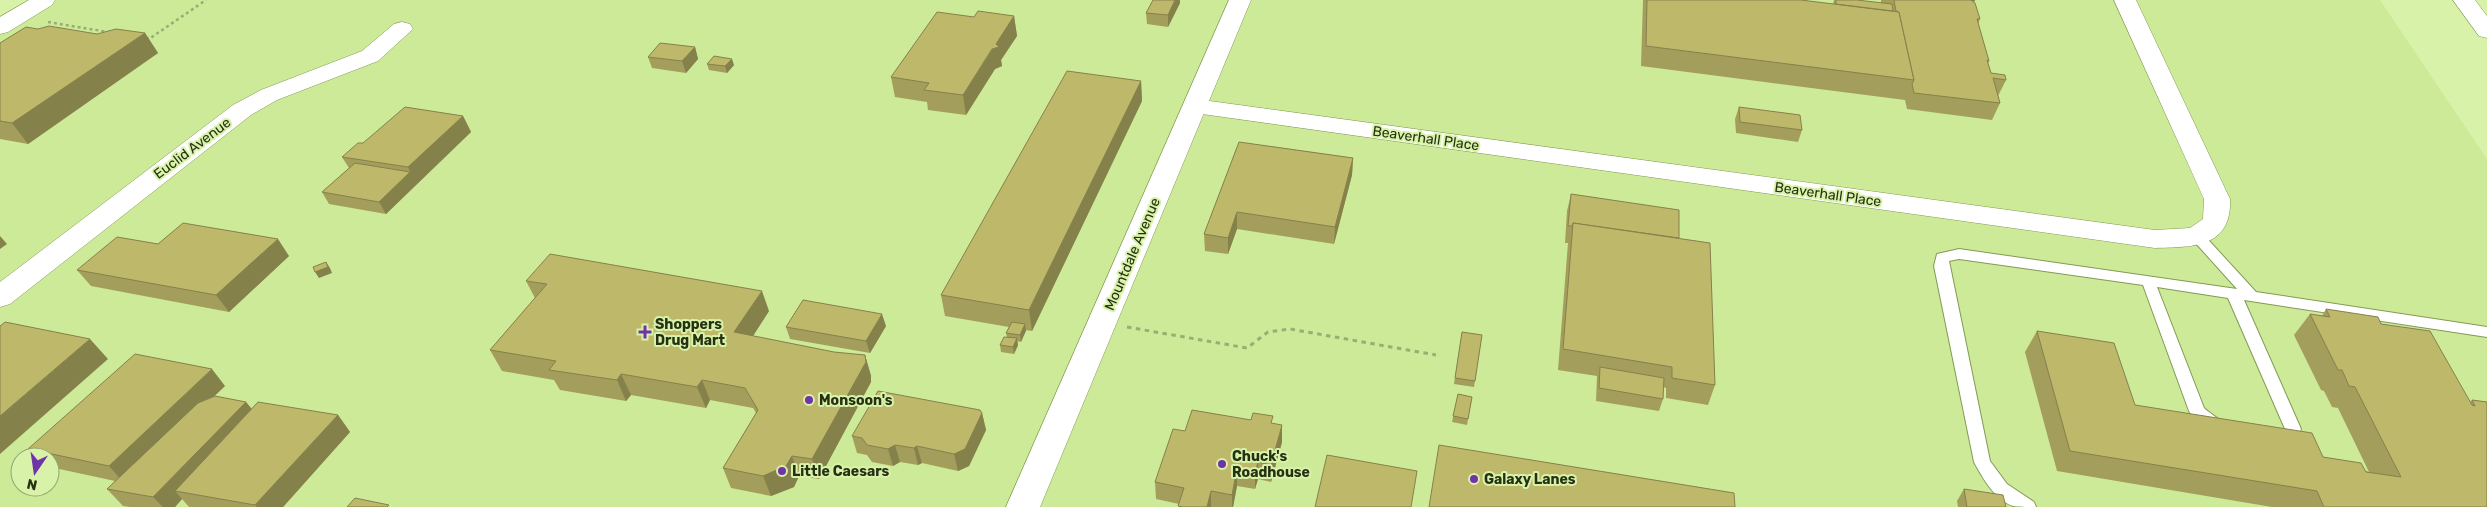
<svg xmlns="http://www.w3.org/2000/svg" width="2487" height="507" font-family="Rubik,sans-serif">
	<rect width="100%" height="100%" fill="#d8f3a9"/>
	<!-- built -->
	<path fill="#cdea98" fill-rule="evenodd" d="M32,0H2380L2487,159V507H0V19ZM20,457H50V487H20Z"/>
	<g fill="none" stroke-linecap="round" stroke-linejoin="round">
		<defs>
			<path id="lane" d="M2197,231L2202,233L2256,292L2487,327V337L2244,300L2301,429L2297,439L2279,445L2273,443L2271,439L2273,435L2285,429L2228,298L2157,287L2204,408C2210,414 2221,419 2225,426L2223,430C2209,435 2195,422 2189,411L2143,285L1959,259L1949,261L1990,461L2007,484L2034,502L2036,507C2029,507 2019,507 2013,506C1995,500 1982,477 1974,462L1934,266L1937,254L1959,249L2237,289L2192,239L2190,236L2192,233Z"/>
			<g id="street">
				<path d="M2114,0H2136L2230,199C2232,248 2193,247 2155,248L1195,113L1186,111L1183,106L1186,101L1195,99L2155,230L2190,228L2203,219L2204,199Z"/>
				<polygon points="402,22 410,24 413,29 378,61 277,100 251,115 10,304 0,307 0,282 233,105 261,90 362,51 394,24"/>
			</g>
			<g id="secondary">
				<polygon points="29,0 55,0 52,5 8,32 0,34 0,17"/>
				<polygon points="1229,0 1251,0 1040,507 1006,507"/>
			</g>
			<polygon id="highway" points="2453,0 2475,0 2487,16 2487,38 2479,36"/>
		</defs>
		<!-- lane casing -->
		<use href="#lane" stroke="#839a54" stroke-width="2"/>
		<!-- street casing -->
		<use href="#street" stroke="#839a54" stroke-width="1"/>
		<!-- secondary casing -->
		<use href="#secondary" stroke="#839a54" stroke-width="1"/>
		<!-- highway casing -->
		<use href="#highway" stroke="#839a54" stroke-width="1"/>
		<!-- path-far1 -->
		<g stroke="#99ae73" stroke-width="2.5" stroke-dasharray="3 3" stroke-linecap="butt">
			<polyline points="48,22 108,32"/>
			<polyline points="146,38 149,39 206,0"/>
		</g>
		<!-- path -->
		<polyline stroke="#99ae73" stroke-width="3" stroke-dasharray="4.5 4.5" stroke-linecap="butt" points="1127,327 1247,348 1268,332 1290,329 1436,355"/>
		<!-- lane -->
		<use href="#lane" fill="#fff" fill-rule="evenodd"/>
		<!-- street -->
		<use href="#street" fill="#fff" fill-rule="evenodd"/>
		<!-- secondary -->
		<use href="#secondary" fill="#fff" fill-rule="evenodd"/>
		<!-- highway -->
		<use href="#highway" fill="#fff" fill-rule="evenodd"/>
	</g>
	<!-- wall -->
	<g fill="#a39e5c">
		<polygon points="1643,0 1801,0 1833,4 1834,0 1857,0 1881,3 1881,0 1974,0 1974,2 1980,19 1978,24 1989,61 1988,64 1991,73 2006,80 1998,96 2000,103 1992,120 1907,109 1905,100 1641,66"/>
		<polygon points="1180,3 1168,27 1147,24 1146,13"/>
		<polygon points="1014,16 1017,36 1001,60 1002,66 995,69 966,115 928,110 927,102 895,97 891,77 974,17"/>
		<polygon points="38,29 97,34 145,33 158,53 28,144 0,139 0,43"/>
		<polygon points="695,47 698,59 686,73 652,68 648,57"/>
		<polygon points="707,64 734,65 727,73 709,70"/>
		<polygon points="1141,81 1142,101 1032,331 1025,330 1021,342 1017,341 1018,345 1014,354 1001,352 1000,345 1007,337 1006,333 1009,327 945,316 941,295"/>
		<polygon points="1739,107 1802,130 1798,142 1736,133 1735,119"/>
		<polygon points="463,116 471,132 386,214 329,204 322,192 349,168 342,157 363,143"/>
		<polygon points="1239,142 1353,158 1352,175 1334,244 1237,229 1228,254 1205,251 1204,234"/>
		<polygon points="1571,194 1679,238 1715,385 1708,405 1666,398 1666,388 1663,387 1663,399 1659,411 1596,401 1597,376 1558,370 1568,243 1565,243 1567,211"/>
		<polygon points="158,244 289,256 229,312 91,286 77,270"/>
		<polygon points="526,281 769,311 753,336 834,352 865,355 871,376 871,382 819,479 799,476 794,487 771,496 731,488 723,468 756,413 753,408 710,400 706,408 631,395 626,401 560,390 554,380 502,371 490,350 535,298"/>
		<polygon points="2326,309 2381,324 2470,402 2472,400 2487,402 2487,507 2272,507 2057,471 2025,352 2037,331 2135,405 2323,457 2369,472 2338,408 2332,407 2324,391 2321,390 2294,335 2310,314 2322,316"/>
		<polygon points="886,326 870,353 790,339 786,327"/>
		<polygon points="1462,332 1482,335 1474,387 1454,384"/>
		<polygon points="225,386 214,396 246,402 252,409 338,415 350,432 283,507 189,507 182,499 175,507 130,507 123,506 107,489 115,481 50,467 50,457 36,457 28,449"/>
		<polygon points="1458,394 1472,397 1467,425 1452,422"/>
		<polygon points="960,406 982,413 986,430 969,466 958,471 922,463 918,465 900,462 893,466 872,462 867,455 857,453 852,436"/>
		<polygon points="1251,420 1272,423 1282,442 1271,482 1258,479 1255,489 1237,486 1233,507 1179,507 1179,504 1156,499 1155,482 1185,431"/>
		<polygon points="1964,489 2006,507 1958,507 1957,501"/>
	</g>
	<!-- shaded-wall -->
	<g fill="#85814b">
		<polygon points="1175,0 1180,0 1180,3 1168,27 1168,15"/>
		<polygon points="1014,16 1017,36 1001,60 1002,66 995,69 966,115 963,95"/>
		<polygon points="145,33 158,53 28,144 12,123"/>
		<polygon points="695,47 698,59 686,73 682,61"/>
		<polygon points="732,59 734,65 727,73 725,66"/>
		<polygon points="1141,81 1142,101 1032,331 1029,310"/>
		<polygon points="463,116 471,132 386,214 379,202 410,172 408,167"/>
		<polygon points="1353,158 1352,175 1334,244 1335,227"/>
		<polygon points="1237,212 1237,229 1228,254 1228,238"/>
		<polygon points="0,236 7,244 0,249"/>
		<polygon points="278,239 289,256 229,312 216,295"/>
		<polygon points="326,262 330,268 332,273 319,278 315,272"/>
		<polygon points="762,291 769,311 742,353 734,332"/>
		<polygon points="882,314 886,326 870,353 866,341"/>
		<polygon points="1025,324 1026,331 1021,342 1020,335"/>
		<polygon points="1017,338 1018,345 1014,354 1013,347"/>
		<polygon points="90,339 108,359 0,454 0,416"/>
		<polygon points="865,355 871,376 871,382 819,479 812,459"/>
		<polygon points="212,369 225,386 124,483 109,466"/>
		<polygon points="621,374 631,395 626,401 617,380"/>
		<polygon points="702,380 710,400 706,408 697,387"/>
		<polygon points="246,402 259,419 175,491 182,499 175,507 163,507 153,497"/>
		<polygon points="982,413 986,430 969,466 958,471 954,454"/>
		<polygon points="338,415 350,432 283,507 257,507 255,505"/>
		<polygon points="1282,425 1282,442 1271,482 1271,465"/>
		<polygon points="895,445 900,462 893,466 888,449"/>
		<polygon points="917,446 922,463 918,465 914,448"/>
		<polygon points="792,456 799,476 794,487 771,496 763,476"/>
		<polygon points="1258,462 1258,479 1255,489 1255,473"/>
		<polygon points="1237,469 1237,486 1233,507 1232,507 1232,495"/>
		<polygon points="1211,491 1211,507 1207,507"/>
	</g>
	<!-- building -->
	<g fill="#beb86b" stroke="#85814b">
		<polygon points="1153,0 1175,0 1168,15 1146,13"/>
		<polygon points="1647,0 1801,0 1899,12 1914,80 1646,46"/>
		<polygon points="1836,0 1857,0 1892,4 1893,11 1836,4"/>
		<polygon points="1894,0 1974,0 1975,1 1971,0 1975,3 1980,19 1977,19 1989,61 1987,60 1991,73 2005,75 2006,80 1993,78 2000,103 1914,93 1912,84 1914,80 1899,12 1896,11"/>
		<polygon points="978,11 1014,16 996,44 999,47 992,49 963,95 924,90 929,83 891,77 937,12 974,17"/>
		<polygon points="49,26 97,34 116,29 145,33 12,123 0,121 0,43 26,27 38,29"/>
		<polygon points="660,43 695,47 682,61 648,57"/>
		<polygon points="714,56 732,59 725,66 707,64"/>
		<polygon points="1067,71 1141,81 1029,310 941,295"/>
		<polygon points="405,107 463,116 408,167 342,157 358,143 363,143"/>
		<polygon points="1739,107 1800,115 1802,130 1740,122"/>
		<polygon points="1239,142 1353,158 1335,227 1237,212 1228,238 1204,234"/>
		<polygon points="355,163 410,172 379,202 322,192"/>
		<polygon points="1571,194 1679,210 1679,238 1573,223 1572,226 1568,226"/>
		<polygon points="183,223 278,239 216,295 77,270 117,237 158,244"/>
		<polygon points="1573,223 1710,243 1715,385 1672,378 1672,367 1563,349"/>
		<polygon points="550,254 762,291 734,332 834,352 865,355 866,362 812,459 792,456 786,466 763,476 723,468 758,410 745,388 702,380 697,387 621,374 617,380 549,370 556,361 490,350 547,284 526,281"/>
		<polygon points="326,262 328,267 315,272 313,267"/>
		<polygon points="803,300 882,314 866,341 786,327"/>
		<polygon points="2326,309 2378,317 2381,324 2430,331 2472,405 2475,406 2472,400 2487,402 2487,507 2324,507 2317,491 2070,451 2037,331 2114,343 2135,405 2312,433 2323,457 2361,463 2366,472 2401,477 2355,387 2349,386 2342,370 2338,370 2310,314 2330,317"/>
		<polygon points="5,322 90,339 0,416 0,326"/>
		<polygon points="1012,322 1025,324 1020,335 1006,333"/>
		<polygon points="1462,332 1482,335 1475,381 1455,378"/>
		<polygon points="1004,337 1017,338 1013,347 1000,345"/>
		<polygon points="135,354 212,369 109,466 28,449"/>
		<polygon points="1600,367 1664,378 1663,399 1599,388"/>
		<polygon points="878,391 980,410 982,413 965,449 954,454 917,446 914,448 895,445 888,449 867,445 862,438 852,436"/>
		<polygon points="1458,394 1472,397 1468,419 1453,416"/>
		<polygon points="215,396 246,402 153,497 107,489 198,403"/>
		<polygon points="258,402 338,415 255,505 175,491"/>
		<polygon points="1192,410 1251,420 1253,413 1273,416 1271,423 1282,425 1271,465 1258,462 1255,473 1237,469 1232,495 1211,491 1207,507 1183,507 1178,506 1184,488 1155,482 1173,429 1185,431"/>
		<polygon points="1439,445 1734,493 1735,507 1429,507"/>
		<polygon points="1327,455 1417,471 1411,507 1315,507"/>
		<polygon points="1964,489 2003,495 2006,507 1967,507"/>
		<polygon points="355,498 389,505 387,507 347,507"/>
	</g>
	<!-- markers -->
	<g fill="#7133a8" stroke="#d8f3a9" stroke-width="2">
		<path d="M642.5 324.5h5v5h5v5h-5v5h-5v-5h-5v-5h5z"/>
		<circle cx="809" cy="400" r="5"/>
		<circle cx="1222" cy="464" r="5"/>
		<circle cx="782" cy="471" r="5"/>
		<circle cx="1474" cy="479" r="5"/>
	</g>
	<g text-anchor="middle" stroke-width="4" stroke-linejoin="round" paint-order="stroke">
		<!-- street labels -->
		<g font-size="14" fill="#263012" stroke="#d8f3a9">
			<text transform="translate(1426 138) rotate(8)" y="5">Beaverhall Place</text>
			<text transform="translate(192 148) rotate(-37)" y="5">Euclid Avenue</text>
			<text transform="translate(1828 194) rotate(8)" y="5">Beaverhall Place</text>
			<text transform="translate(1132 254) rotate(-67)" y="5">Mountdale Avenue</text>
		</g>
		<!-- poi labels -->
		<g font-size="14" font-weight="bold" fill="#263012" stroke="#d8f3a9" text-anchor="start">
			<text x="655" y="329">Shoppers<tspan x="655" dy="16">Drug Mart</tspan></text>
			<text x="819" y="405">Monsoon's</text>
			<text x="1232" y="461">Chuck's<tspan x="1232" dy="16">Roadhouse</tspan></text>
			<text x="792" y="476">Little Caesars</text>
			<text x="1484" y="484">Galaxy Lanes</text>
		</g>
	</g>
	<!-- north arrow -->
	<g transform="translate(35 472) rotate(193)"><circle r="24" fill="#d8f3a9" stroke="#91a56d"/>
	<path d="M0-4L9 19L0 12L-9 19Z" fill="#7133a8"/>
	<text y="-8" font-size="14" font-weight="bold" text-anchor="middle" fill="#263012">N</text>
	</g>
</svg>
